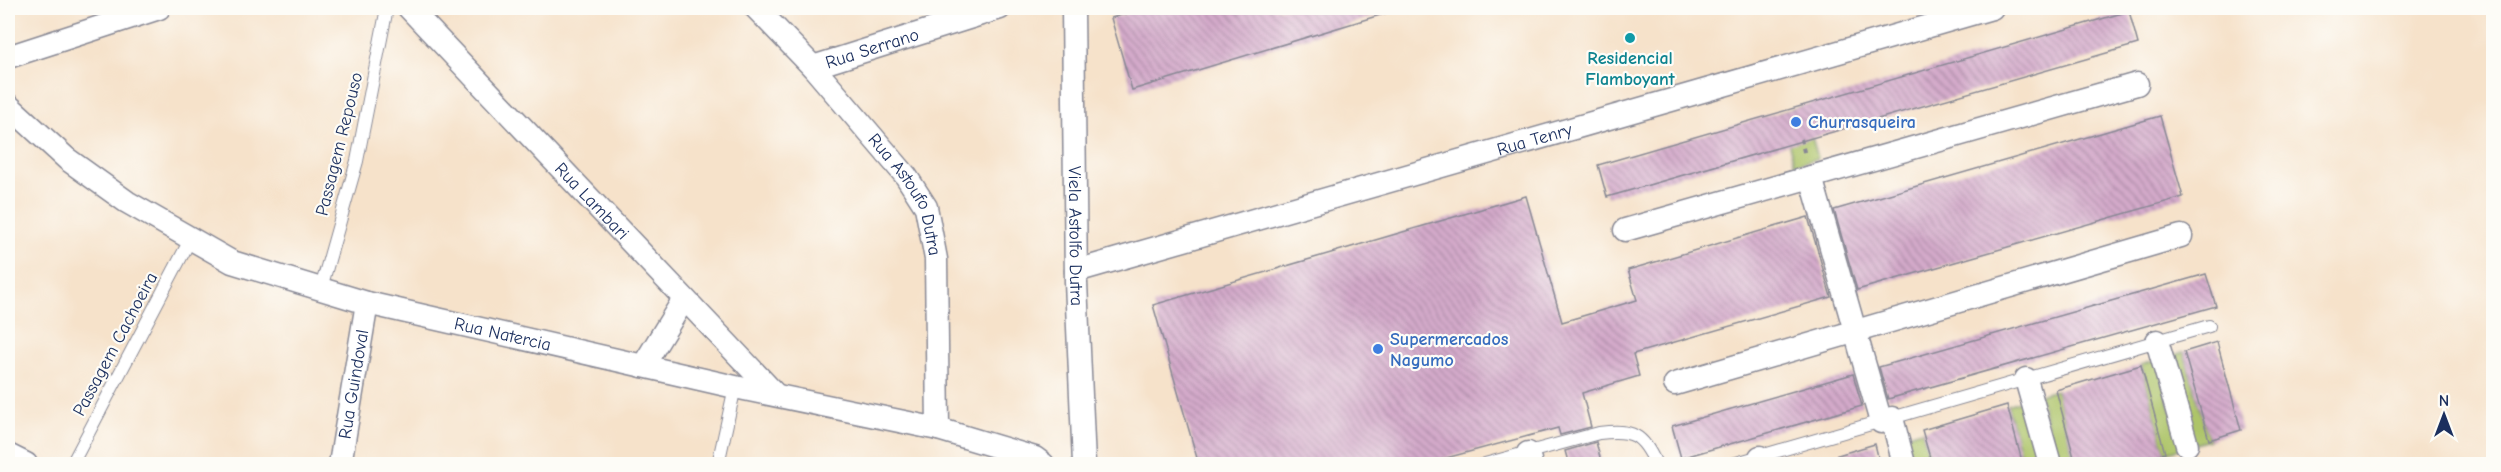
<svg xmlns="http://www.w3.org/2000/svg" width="2501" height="472" font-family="'Comic Neue',sans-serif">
	<defs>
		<pattern id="building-back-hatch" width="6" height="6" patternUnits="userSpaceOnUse" patternTransform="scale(1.5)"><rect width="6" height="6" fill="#d4aaca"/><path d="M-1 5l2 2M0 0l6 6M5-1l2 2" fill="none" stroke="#ab8ba7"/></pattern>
	</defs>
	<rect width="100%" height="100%" fill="#fdfcf7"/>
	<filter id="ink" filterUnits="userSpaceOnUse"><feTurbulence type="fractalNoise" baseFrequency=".0167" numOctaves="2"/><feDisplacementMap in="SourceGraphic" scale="12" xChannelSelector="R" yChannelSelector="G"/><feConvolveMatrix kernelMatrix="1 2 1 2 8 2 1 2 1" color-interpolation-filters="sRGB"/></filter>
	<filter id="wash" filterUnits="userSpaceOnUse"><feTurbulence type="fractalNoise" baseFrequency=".008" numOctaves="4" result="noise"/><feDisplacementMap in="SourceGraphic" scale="24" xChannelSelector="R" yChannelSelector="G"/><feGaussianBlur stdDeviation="1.35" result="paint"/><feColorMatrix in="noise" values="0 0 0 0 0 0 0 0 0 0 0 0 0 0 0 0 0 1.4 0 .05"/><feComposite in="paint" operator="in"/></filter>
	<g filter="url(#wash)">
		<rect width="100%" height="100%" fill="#f6e2ca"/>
		<!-- grass -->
		<g fill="#adc469" stroke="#647a64" stroke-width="1.5">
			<polygon points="1803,106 1818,158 1795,165 1779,113"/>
			<polygon points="2184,352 2209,440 2192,445 2168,357"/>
			<polygon points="2157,360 2182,448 2165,453 2141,365"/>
			<polygon points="2056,390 2076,464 2059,464 2039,395"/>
			<polygon points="2023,400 2041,464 2023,464 2007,405"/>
			<polygon points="1922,430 1932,464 1914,464 1905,435"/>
		</g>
		<g id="blocks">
			<!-- building -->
			<g fill="url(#building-back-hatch)">
				<polygon points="1146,8 1389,8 1390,12 1132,90 1111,18"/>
				<polygon points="2129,11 2138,44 1607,197 1598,165"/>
				<polygon points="2160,116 2183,197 1857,290 1834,210"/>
				<polygon points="1526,196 1562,322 1637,300 1628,270 1808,217 1831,297 1633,354 1639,376 1582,393 1591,427 1560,435 1558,428 1420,465 1199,465 1153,305"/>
				<polygon points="2206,274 2216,306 1888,399 1879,367"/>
				<polygon points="2217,342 2241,430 2209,440 2184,352"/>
				<polygon points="2141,365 2165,453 2128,465 2076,465 2056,390"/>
				<polygon points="1853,374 1862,406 1681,458 1672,426"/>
				<polygon points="2007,405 2023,465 1932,465 1922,430"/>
				<polygon points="1596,442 1602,465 1569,465 1565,451"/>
				<polygon points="1875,444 1880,465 1822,465 1821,460"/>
			</g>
		</g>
	</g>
	<g filter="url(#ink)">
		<use href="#blocks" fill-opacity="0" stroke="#888894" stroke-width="1.5"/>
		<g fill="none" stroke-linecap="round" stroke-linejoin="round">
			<defs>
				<g id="lane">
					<polyline points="321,288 357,161 387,8"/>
					<polyline points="72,464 190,240"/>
					<polyline points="718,464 735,387"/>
					<path d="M1485,464L1599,433C1633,429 1642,434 1656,464"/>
					<polyline points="1733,464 2209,326"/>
				</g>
				<g id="street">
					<path id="s1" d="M409,8L774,393"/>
					<path id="s2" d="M756,8L813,67L906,176L926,207L936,259L938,429"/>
					<path id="s3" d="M1073,8L1076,282L1084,464"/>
					<polyline points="8,57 159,8"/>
					<path id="s4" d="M813,67L1000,8"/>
					<path id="s5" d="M8,105L67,159L127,202L232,262L367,303L735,387L938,429L1035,458L1043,464"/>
					<polyline points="1811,177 1881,422"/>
					<polyline points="1625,230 2137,84"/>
					<path id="s6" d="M1076,271L1992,8"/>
					<polyline points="2157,341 2187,445"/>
					<polyline points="643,366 684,299"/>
					<polyline points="2026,379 2050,464"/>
					<polyline points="1675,384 2181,236"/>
					<polyline points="1892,418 1904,464"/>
					<polyline points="1528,453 1531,464"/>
					<polyline points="8,455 26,464"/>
					<polyline points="1760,457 1762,464"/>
					<path id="s7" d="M340,464L367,303"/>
				</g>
			</defs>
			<!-- lane casing -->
			<use href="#lane" stroke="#888894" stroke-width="14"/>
			<!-- street casing -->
			<use href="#street" stroke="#888894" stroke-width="25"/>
			<!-- path -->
			<polyline stroke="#888894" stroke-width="4" stroke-dasharray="4.5 4.5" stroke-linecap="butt" points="1801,139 1805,156"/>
			<!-- lane -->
			<use href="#lane" stroke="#fff" stroke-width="12"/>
			<!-- street -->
			<use href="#street" stroke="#fff" stroke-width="22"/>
		</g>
	</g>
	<!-- markers -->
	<circle fill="#0f9aa8" stroke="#fdfcf7" stroke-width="2" cx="1630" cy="38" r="6"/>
	<g fill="#3f7fe0" stroke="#fdfcf7" stroke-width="2">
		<circle cx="1796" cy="122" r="6"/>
		<circle cx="1378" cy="349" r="6"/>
	</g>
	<g text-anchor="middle" stroke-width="4.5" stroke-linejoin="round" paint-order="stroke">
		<!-- street labels -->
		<g font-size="18" fill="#1b2f5e" stroke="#fdfcf7">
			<text dy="6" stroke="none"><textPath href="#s4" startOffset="62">Rua Serrano</textPath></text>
			<text dy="6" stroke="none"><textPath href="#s6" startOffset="477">Rua Tenry</textPath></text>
			<text transform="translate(339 144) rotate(-76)" y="6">Passagem Repouso</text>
			<text dy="6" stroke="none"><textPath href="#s2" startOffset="242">Rua Astoufo Dutra</textPath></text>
			<text dy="6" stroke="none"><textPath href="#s1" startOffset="266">Rua Lambari</textPath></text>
			<text dy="6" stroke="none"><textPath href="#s3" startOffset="228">Viela Astolfo Dutra</textPath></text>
			<text dy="6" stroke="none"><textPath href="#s5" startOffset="555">Rua Natercia</textPath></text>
			<text transform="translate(115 344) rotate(-62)" y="6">Passagem Cachoeira</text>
			<text dy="6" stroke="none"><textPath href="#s7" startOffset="81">Rua Guindoval</textPath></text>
		</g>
		<!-- culture labels -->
		<g font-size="18" font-weight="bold" fill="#0d838f" stroke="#fdfcf7">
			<text x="1630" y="64">Residencial<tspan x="1630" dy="21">Flamboyant</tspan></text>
		</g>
		<!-- shop labels -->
		<g font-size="18" font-weight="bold" fill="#366cbe" stroke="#fdfcf7" text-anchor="start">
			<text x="1808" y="128">Churrasqueira</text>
			<text x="1390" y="345">Supermercados<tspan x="1390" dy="21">Nagumo</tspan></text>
		</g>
	</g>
	<!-- margin -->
	<rect width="2501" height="472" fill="none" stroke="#fdfcf7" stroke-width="30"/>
	<!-- north arrow -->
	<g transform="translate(2444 415)" stroke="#fdfcf7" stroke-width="4.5" paint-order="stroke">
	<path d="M0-4.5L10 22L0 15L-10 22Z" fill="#1b2f5e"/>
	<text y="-9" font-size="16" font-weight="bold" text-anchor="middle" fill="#1b2f5e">N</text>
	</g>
</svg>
